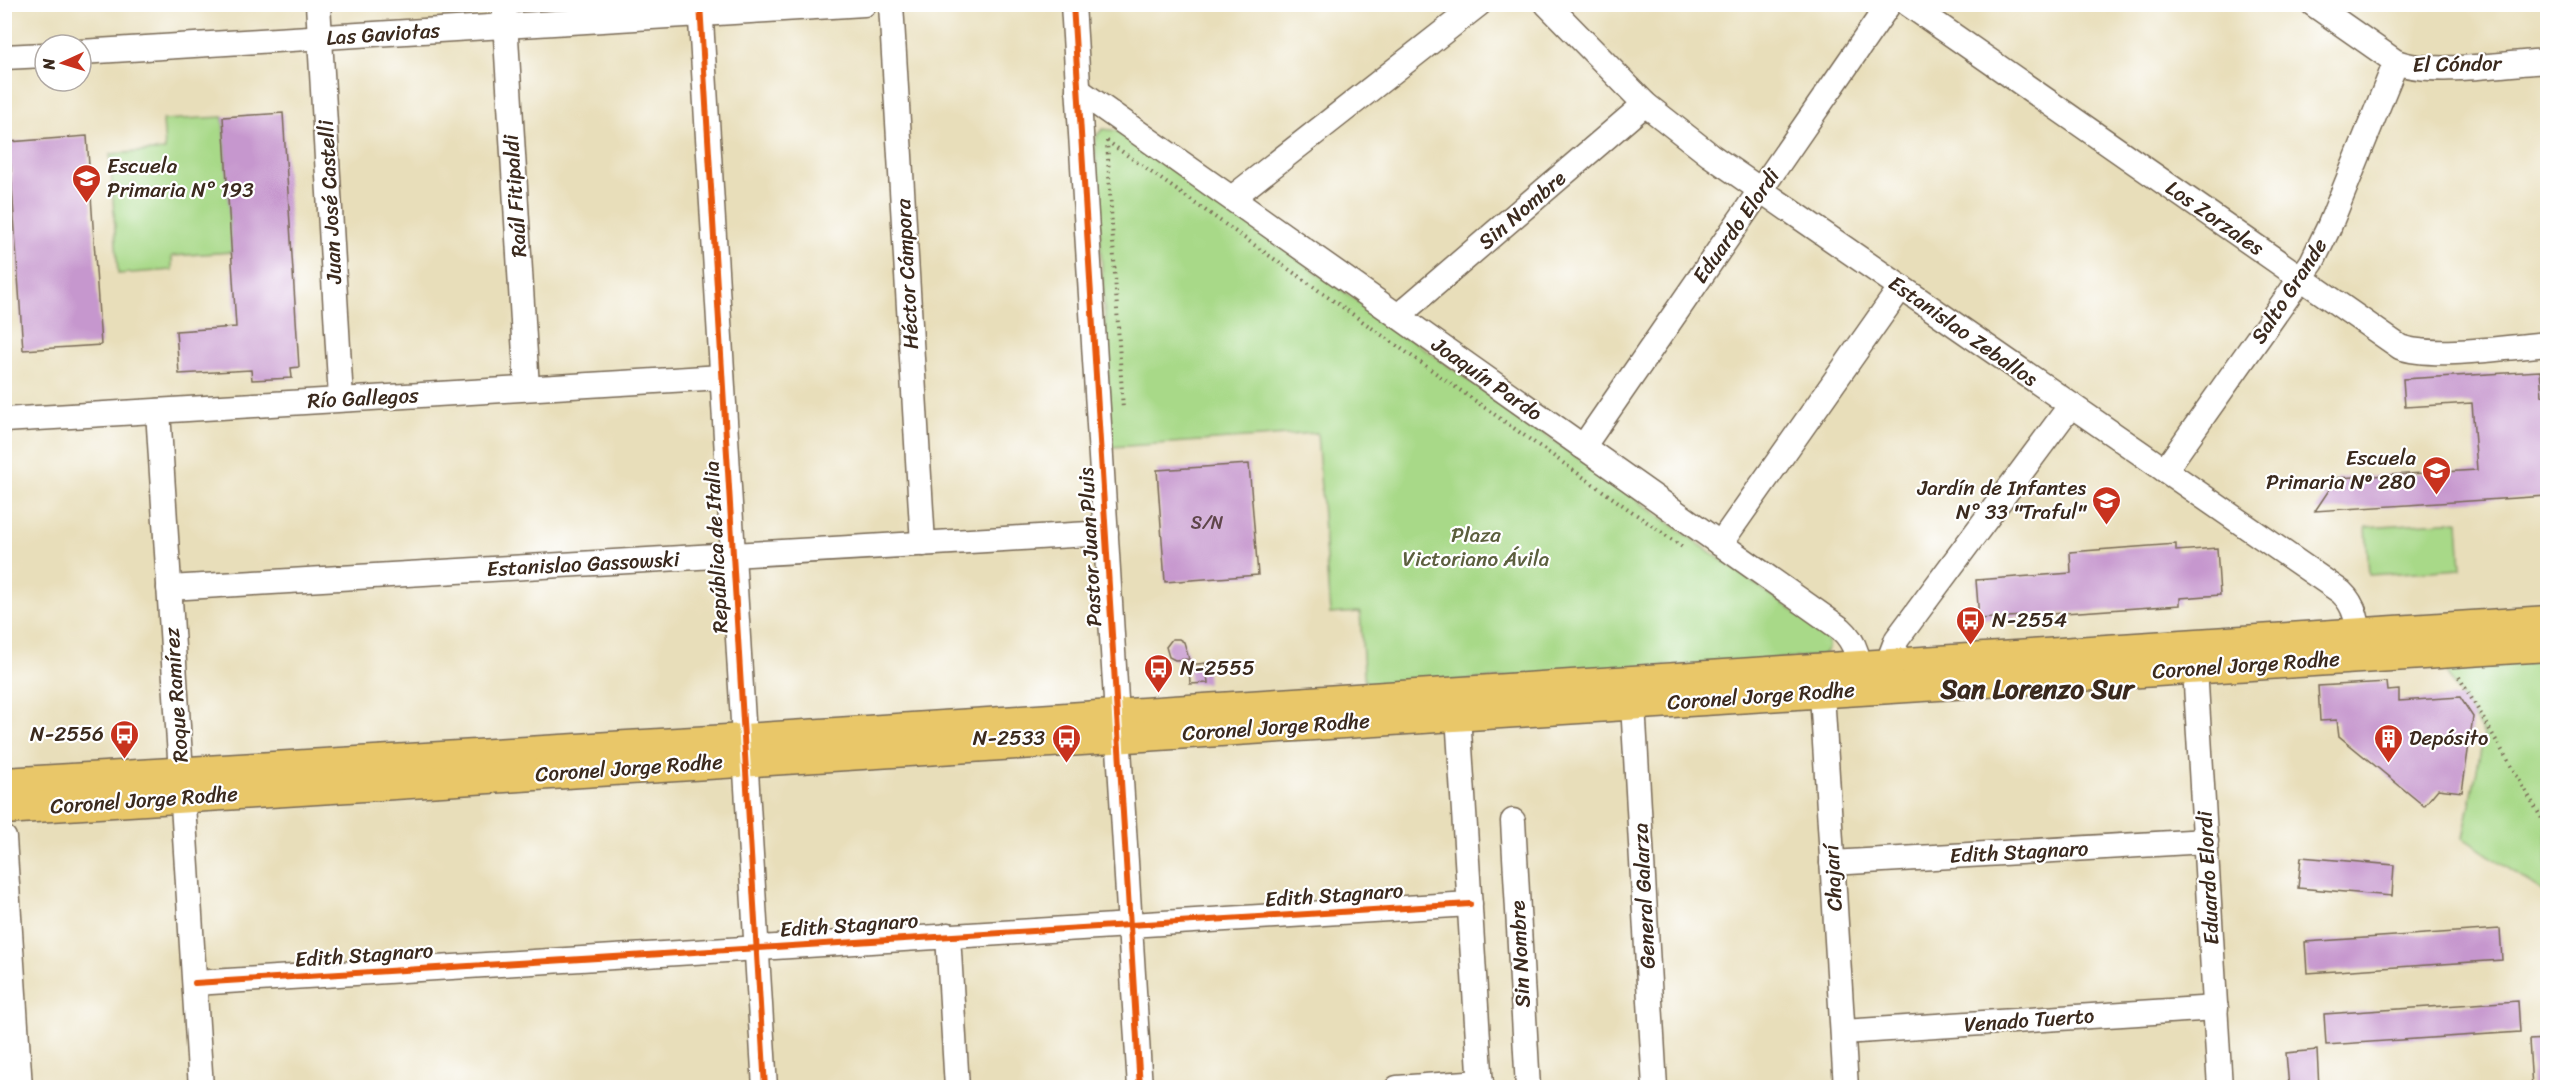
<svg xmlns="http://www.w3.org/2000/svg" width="2552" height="1092" font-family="Sriracha,sans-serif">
	<rect width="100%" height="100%" fill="#fff"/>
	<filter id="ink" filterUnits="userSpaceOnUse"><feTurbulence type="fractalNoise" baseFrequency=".0167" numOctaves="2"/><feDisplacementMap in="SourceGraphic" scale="12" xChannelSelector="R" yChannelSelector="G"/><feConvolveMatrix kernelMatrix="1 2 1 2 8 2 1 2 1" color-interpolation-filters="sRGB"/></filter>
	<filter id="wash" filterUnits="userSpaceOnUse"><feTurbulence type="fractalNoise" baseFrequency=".008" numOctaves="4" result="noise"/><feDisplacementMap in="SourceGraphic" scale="24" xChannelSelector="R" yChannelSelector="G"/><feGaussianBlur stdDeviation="1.35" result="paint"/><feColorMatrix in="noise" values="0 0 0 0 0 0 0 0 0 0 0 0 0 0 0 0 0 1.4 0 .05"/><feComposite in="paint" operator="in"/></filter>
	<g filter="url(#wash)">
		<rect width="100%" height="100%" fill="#e8deba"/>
		<!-- green -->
		<g fill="#a8d988" stroke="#728253" stroke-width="1.5">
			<polygon points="223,117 232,252 172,256 172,270 118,274 110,154 165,150 163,120"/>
			<polygon points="1103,129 1118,131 1820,630 1828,640 1828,649 1822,656 1365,687 1360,612 1330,614 1317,433 1112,447 1095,144 1097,135"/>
			<polygon points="2458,521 2461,569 2369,575 2366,527"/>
			<polygon points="2547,658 2547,894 2463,838 2484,735 2447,674 2451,666"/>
		</g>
		<g id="blocks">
			<!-- building -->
			<g fill="#c697ce">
				<polygon points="283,113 299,367 291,368 292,378 252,380 251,370 179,374 176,331 236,327 223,117"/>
				<polygon points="87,136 101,345 23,350 9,142"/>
				<polygon points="2540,371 2542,396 2547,395 2547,496 2315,511 2337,478 2477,470 2472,403 2405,407 2403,379"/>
				<polygon points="1249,464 1258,575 1165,582 1157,470"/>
				<polygon points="2176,544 2176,551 2217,548 2220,595 2180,598 2180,605 1979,619 1976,580 2071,573 2070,552"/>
				<polygon points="1172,639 1179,639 1184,642 1189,659 1175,660 1169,657 1166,647"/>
				<polygon points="1206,663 1208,683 1190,684 1189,665"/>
				<polygon points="2387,682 2388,691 2399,690 2399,701 2460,697 2473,717 2462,792 2438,789 2424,806 2339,736 2337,720 2320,721 2318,686"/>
				<polygon points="2301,857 2394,865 2392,896 2298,888"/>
				<polygon points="2500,929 2502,960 2307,973 2305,942"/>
				<polygon points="2518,1001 2520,1032 2326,1045 2324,1014"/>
				<polygon points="2547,1039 2547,1088 2532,1088 2529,1040"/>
				<polygon points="2317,1050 2319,1088 2289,1088 2286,1053"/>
			</g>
		</g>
	</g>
	<g filter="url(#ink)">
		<use href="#blocks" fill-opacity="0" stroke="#786955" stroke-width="1.5"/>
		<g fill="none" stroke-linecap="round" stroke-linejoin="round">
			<defs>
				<g id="minor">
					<polyline points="318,4 341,399"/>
					<polyline points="504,4 527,388"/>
					<polyline points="700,4 765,1088"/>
					<polyline points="891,4 923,544"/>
					<polyline points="1073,4 1140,1088"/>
					<path d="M1547,4L1645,104L1710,155L2341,592C2358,608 2358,627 2360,649"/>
					<path d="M1908,4L2400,347C2432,359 2510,347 2548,344"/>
					<path d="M2313,4L2396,62C2434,76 2506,63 2548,61"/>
					<polyline points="81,52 864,4"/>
					<polyline points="4,57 45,55"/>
					<path d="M1078,90L1841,629C1858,644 1859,662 1861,684"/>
					<polyline points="1232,198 1479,4"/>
					<polyline points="1398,316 1645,104"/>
					<polyline points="158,411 201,1088"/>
					<polyline points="4,420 722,377"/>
					<polyline points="1583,447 1889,4"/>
					<polyline points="2165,470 2312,262 2329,227 2396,62"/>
					<polyline points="1720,544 1901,287"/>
					<polyline points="169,588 1106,533"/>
					<polyline points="2195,668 2220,1088"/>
					<polyline points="1821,677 1846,1088"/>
					<polyline points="1892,680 1890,657 1897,639 2071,405"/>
					<polyline points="1457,698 1481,1088"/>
					<polyline points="1633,704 1655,1088"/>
					<polyline points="1513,821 1528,1088"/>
					<polyline points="4,838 20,1088"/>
					<polyline points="1832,863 2206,841"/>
					<polyline points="948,935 957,1088"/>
					<polyline points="195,983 1470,904"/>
					<polyline points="1843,1032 2216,1008"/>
					<polyline points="1397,1088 1481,1082"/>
				</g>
				<g id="major">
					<polyline points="4,783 744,739 2548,621"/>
					<polyline points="4,809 2548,646"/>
				</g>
			</defs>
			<!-- minor casing -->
			<use href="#minor" stroke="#786955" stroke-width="27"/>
			<!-- major casing -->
			<use href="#major" stroke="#786955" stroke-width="33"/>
			<!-- path -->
			<g stroke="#786955" stroke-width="4" stroke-dasharray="1.5 4.5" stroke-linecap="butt">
				<polyline points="1107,141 1685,549"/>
				<polyline points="1107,141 1123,410"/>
				<polyline points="2459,677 2548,829"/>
			</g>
			<!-- minor -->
			<use href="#minor" stroke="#fff" stroke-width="24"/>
			<!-- major -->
			<use href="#major" stroke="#e9c769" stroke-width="30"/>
			<defs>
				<g id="cycleway">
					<polyline points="700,4 765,1088"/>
					<polyline points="1073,4 1140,1088"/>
					<polyline points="195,983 1470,904"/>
				</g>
			</defs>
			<!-- cycleway casing -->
			<use href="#cycleway" stroke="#fff" stroke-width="10"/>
			<!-- cycleway -->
			<use href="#cycleway" stroke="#e8590c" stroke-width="6"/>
		</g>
	</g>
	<!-- icons -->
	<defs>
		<symbol id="school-pin" viewBox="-11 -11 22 30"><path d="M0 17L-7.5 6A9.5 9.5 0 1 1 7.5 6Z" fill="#c8321e" stroke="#fff"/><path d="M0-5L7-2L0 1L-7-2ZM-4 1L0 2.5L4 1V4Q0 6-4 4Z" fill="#fff"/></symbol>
		<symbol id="bus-pin" viewBox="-11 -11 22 30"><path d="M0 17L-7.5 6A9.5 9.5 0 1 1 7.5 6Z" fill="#c8321e" stroke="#fff"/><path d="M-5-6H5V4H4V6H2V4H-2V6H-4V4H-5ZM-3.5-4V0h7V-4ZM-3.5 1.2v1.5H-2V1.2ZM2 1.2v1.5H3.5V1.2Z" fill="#fff"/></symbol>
		<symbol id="building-pin" viewBox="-11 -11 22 30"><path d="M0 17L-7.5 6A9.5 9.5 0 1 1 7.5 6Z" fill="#c8321e" stroke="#fff"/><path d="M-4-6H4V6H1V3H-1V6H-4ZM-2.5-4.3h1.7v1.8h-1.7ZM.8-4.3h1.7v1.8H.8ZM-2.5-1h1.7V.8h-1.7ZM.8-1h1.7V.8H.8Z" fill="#fff"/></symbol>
	</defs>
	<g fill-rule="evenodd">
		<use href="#school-pin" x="70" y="162" width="33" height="45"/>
		<use href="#school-pin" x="2420" y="454" width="33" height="45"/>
		<use href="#school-pin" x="2090" y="484" width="33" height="45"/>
		<use href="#bus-pin" x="1954" y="604" width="33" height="45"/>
		<use href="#bus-pin" x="1142" y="652" width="33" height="45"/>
		<use href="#bus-pin" x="108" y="718" width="33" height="45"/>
		<use href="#bus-pin" x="1050" y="722" width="33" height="45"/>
		<use href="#building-pin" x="2372" y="722" width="33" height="45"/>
	</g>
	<g text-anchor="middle" stroke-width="4.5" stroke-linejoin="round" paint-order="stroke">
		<!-- number labels -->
		<g font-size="18" fill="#5e454a">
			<text x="1207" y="529">S/N</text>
		</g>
		<!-- street labels -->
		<g font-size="21" fill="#3b2a1e" stroke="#fff">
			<text transform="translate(383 34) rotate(-4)" y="7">Las Gaviotas</text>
			<text transform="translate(2457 64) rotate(-1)" y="7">El Cóndor</text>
			<text transform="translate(515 196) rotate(-94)" y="7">Raúl Fitipaldi</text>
			<text transform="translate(330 202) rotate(-93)" y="7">Juan José Castelli</text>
			<text transform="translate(1522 210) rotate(-41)" y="7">Sin Nombre</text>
			<text transform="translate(2215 218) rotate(35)" y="7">Los Zorzales</text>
			<text transform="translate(1736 226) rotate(-55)" y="7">Eduardo Elordi</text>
			<text transform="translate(907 274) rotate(-93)" y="7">Héctor Cámpora</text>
			<text transform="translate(2289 291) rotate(-57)" y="7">Salto Grande</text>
			<text transform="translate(1963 331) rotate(35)" y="7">Estanislao Zeballos</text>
			<text transform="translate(1487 379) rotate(35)" y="7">Joaquín Pardo</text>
			<text transform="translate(363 398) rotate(-3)" y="7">Río Gallegos</text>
			<text transform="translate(716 547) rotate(-93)" y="7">República de Italia</text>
			<text transform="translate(1090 547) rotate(-93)" y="7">Pastor Juan Pluis</text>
			<text transform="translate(583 564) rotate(-3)" y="7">Estanislao Gassowski</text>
			<text transform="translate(2246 665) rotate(-4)" y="7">Coronel Jorge Rodhe</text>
			<text transform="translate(176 695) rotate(-94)" y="7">Roque Ramírez</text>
			<text transform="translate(1761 696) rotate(-4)" y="7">Coronel Jorge Rodhe</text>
			<text transform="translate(1276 727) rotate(-4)" y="7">Coronel Jorge Rodhe</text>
			<text transform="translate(629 768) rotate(-4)" y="7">Coronel Jorge Rodhe</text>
			<text transform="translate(144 800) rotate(-4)" y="7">Coronel Jorge Rodhe</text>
			<text transform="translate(2019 852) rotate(-3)" y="7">Edith Stagnaro</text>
			<text transform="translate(1833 878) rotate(-93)" y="7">Chajarí</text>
			<text transform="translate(2208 878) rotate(-93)" y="7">Eduardo Elordi</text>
			<text transform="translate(1334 895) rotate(-4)" y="7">Edith Stagnaro</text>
			<text transform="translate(1644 896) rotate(-93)" y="7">General Galarza</text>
			<text transform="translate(849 925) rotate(-4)" y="7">Edith Stagnaro</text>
			<text transform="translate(1520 954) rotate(-93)" y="7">Sin Nombre</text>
			<text transform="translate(364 955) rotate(-4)" y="7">Edith Stagnaro</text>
			<text transform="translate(2029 1020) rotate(-4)" y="7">Venado Tuerto</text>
		</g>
		<!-- poi labels -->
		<g font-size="21" fill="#3b2a1e" stroke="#fff" text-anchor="start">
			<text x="107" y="173">Escuela<tspan x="107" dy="24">Primaria N° 193</tspan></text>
			<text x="2416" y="465" text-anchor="end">Escuela<tspan x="2416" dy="24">Primaria Nº 280</tspan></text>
			<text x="2086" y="495" text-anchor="end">Jardín de Infantes<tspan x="2086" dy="24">N° 33 "Traful"</tspan></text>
			<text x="1992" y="627">N-2554</text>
			<text x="1180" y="675">N-2555</text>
			<text x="104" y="741" text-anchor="end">N-2556</text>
			<text x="1045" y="745" text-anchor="end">N-2533</text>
			<text x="2409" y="745">Depósito</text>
		</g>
		<!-- park labels -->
		<g font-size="21" fill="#5c5f3e" stroke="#fff">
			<text x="1476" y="542">Plaza<tspan x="1476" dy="24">Victoriano Ávila</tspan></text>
		</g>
		<!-- district labels -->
		<g font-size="27" font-weight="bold" fill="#3b2a1e" stroke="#fff">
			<text x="2037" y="698">San Lorenzo Sur</text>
		</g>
	</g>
	<!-- margin -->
	<rect width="2552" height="1092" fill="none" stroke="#fff" stroke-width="24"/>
	<!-- north arrow -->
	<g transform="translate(63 63) rotate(266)"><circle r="28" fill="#ffffff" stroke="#b1aaa5" stroke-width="1.5"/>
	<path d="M0-4.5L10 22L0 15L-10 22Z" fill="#c8321e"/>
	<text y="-9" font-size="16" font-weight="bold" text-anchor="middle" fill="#3b2a1e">N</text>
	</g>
</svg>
